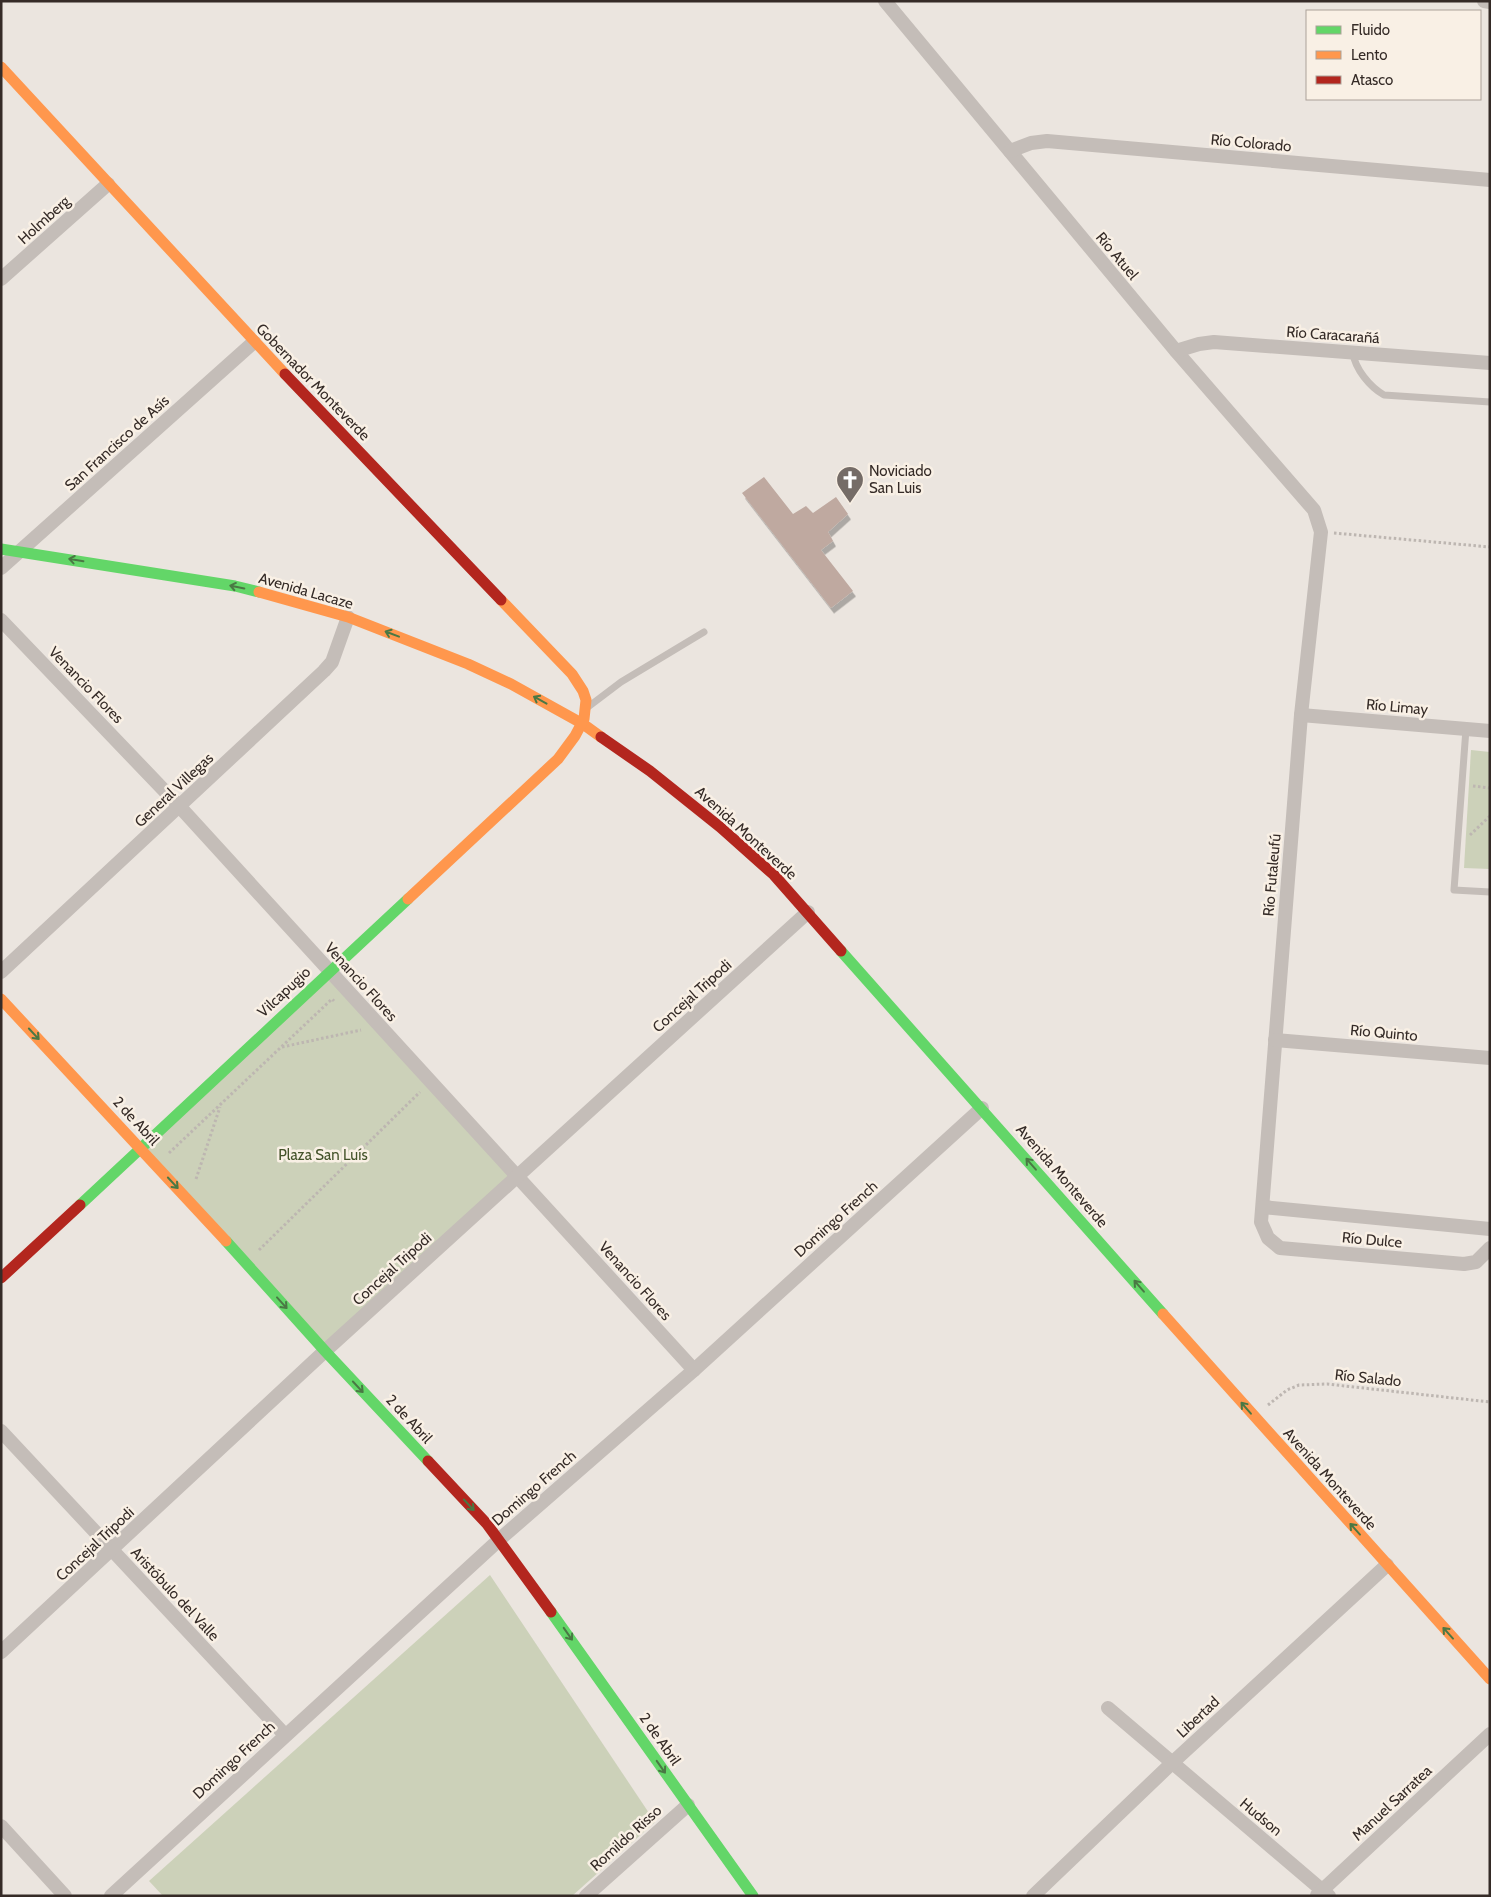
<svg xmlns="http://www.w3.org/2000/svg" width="1491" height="1897" font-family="Cabin,sans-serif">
	<defs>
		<filter id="shadow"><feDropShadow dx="3" dy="5.5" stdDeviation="0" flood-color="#0004"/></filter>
	</defs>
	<rect width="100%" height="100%" fill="#ebe5df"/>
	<!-- green -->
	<g fill="#ccd1b9">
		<polygon points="1471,750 1490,752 1490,869 1464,868"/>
		<polygon points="329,971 518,1177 325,1351 139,1147"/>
		<polygon points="490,1575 655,1822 572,1896 163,1896 149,1881"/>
	</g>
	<!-- building -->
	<polygon fill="#bfa9a0" filter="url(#shadow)" points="764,477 793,514 806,506 813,513 836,497 848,514 828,532 833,541 821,550 853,591 831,608 742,493"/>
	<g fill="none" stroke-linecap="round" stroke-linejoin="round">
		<!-- path -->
		<g stroke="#bdb6b1" stroke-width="3" stroke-dasharray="2.5 2.5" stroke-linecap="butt">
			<polyline points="1334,533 1490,547"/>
			<polyline points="1473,786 1490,788"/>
			<polyline points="1470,835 1490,816"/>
			<polyline points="282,1047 361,1030"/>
			<polyline points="169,1153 332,999 334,1001"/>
			<polyline points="196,1179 220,1107"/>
			<polyline points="259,1250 420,1092"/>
			<polyline points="1268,1405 1287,1390 1299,1385 1327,1384 1490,1402"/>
		</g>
		<!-- lane -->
		<g stroke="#c4bdb8" stroke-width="7">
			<path d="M1353,353C1355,369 1370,387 1384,395L1490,402"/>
			<polyline points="588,707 621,682 704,632"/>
			<polyline points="1466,729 1454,890 1490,892"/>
		</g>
		<!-- street -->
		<g stroke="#c4bdb8" stroke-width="14">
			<polyline points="885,1 1176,351 1314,510 1321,532 1301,715 1261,1222 1268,1238 1280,1248 1464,1264 1476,1262 1490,1248"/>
			<polyline points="1484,1 1490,2"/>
			<polyline points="1010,151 1031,143 1047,141 1490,180"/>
			<polyline points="1,279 108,184"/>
			<polyline points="1176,351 1199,344 1214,342 1490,363"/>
			<polyline points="1,568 254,342"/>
			<polyline points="1,620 180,807 694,1370"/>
			<polyline points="1301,715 1490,731"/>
			<polyline points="1,972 324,671 332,662 348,617"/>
			<polyline points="1275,1040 1490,1058"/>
			<polyline points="1263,1207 1490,1229"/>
			<polyline points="1,1431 285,1735"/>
			<polyline points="1,1652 325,1351 808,912"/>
			<polyline points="1108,1708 1329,1896"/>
			<polyline points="1,1826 65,1896"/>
			<polyline points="1317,1895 1490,1734"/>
			<polyline points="111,1896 500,1539 694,1370 982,1108"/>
			<polyline points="586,1896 688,1805"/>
			<polyline points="1033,1896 1172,1763 1387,1565"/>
		</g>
		<!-- fast -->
		<g stroke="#63d668" stroke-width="11">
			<polyline points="1,549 235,586 259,592"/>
			<polyline points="841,951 1163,1314"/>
			<polyline points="80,1205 408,899"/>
			<polyline points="226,1241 325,1351 428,1461"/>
			<polyline points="551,1612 753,1896"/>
		</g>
		<!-- slow -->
		<g stroke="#ff974d" stroke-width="11">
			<polyline points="1,67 285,374"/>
			<polyline points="259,592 348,617 468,664 511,684 583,724 601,737"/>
			<polyline points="408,899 558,759 575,736 584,719 586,700 583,691 572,674 501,600"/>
			<polyline points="1,999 226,1241"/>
			<polyline points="1163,1314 1490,1679"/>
		</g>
		<!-- jam -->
		<g stroke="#b3261e" stroke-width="11">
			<polyline points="285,374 501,600"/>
			<polyline points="601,737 650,771 720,827 774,875 841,951"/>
			<polyline points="1,1278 80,1205"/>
			<polyline points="428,1461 487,1524 551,1612"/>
		</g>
	</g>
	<!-- one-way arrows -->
	<defs><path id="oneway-shaft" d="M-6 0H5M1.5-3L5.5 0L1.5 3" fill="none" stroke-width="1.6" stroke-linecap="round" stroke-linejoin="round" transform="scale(1.25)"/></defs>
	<g stroke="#4a7844">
		<use href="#oneway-shaft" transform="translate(76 560) rotate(-171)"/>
		<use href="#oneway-shaft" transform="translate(237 587) rotate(-168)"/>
		<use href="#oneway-shaft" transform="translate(392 634) rotate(-159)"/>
		<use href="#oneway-shaft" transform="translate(540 700) rotate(-151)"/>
		<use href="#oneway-shaft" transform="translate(34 1034) rotate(47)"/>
		<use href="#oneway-shaft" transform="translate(1031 1164) rotate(-131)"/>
		<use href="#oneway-shaft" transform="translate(173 1183) rotate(47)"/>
		<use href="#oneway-shaft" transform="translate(1139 1286) rotate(-131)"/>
		<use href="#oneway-shaft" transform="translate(282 1303) rotate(48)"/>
		<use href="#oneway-shaft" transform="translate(358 1387) rotate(47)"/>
		<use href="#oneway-shaft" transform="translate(1246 1408) rotate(-131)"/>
		<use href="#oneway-shaft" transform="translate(469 1505) rotate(47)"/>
		<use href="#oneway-shaft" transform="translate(1355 1529) rotate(-132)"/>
		<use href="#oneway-shaft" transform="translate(1448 1633) rotate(-132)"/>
		<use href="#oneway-shaft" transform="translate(568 1634) rotate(55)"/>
		<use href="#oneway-shaft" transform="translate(661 1767) rotate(55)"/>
	</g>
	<!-- icons -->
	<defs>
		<symbol id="church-pin" viewBox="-11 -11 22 30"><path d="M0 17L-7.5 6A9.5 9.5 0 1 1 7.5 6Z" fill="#756c67" stroke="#f9f0e5"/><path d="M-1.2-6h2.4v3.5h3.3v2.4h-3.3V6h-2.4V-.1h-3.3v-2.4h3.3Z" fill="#fff"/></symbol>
	</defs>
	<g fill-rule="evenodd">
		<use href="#church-pin" x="834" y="464" width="32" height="43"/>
	</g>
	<g text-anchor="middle" stroke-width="5" stroke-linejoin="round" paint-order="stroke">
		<!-- street labels -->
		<g font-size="15" fill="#352b27" stroke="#f9f0e5">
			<text transform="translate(1251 143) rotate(5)" y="5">Río Colorado</text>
			<text transform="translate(44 220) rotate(-42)" y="5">Holmberg</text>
			<text transform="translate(1117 256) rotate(50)" y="5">Río Atuel</text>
			<text transform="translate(1333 335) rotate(4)" y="5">Río Caracarañá</text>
			<text transform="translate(313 382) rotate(46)" y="5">Gobernador Monteverde</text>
			<text transform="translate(117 443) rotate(-42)" y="5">San Francisco de Asís</text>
			<text transform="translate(306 591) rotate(16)" y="5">Avenida Lacaze</text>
			<text transform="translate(86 685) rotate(46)" y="5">Venancio Flores</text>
			<text transform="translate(1397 707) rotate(5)" y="5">Río Limay</text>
			<text transform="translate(174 790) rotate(-43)" y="5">General Villegas</text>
			<text transform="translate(746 833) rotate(42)" y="5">Avenida Monteverde</text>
			<text transform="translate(1272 875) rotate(-85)" y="5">Río Futaleufú</text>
			<text transform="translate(361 982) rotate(48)" y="5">Venancio Flores</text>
			<text transform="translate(284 992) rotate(-43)" y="5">Vilcapugio</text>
			<text transform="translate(692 996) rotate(-42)" y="5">Concejal Tripodi</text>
			<text transform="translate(1384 1033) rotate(5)" y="5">Río Quinto</text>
			<text transform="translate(136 1121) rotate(47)" y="5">2 de Abril</text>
			<text transform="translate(1062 1176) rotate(49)" y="5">Avenida Monteverde</text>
			<text transform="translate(836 1219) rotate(-42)" y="5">Domingo French</text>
			<text transform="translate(1372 1240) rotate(5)" y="5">Río Dulce</text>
			<text transform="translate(392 1269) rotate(-42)" y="5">Concejal Tripodi</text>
			<text transform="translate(635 1281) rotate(48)" y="5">Venancio Flores</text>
			<text transform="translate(1368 1378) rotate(6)" y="5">Río Salado</text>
			<text transform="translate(409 1419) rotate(47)" y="5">2 de Abril</text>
			<text transform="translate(1330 1479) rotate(48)" y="5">Avenida Monteverde</text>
			<text transform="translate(534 1488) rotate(-41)" y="5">Domingo French</text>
			<text transform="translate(95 1544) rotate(-43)" y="5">Concejal Tripodi</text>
			<text transform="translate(175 1594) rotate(47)" y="5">Aristóbulo del Valle</text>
			<text transform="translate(1198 1717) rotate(-43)" y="5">Libertad</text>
			<text transform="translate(660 1739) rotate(55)" y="5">2 de Abril</text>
			<text transform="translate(234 1760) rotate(-43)" y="5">Domingo French</text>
			<text transform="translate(1392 1803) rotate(-43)" y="5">Manuel Sarratea</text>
			<text transform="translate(1261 1817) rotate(40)" y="5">Hudson</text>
			<text transform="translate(626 1838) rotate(-42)" y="5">Romildo Risso</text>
		</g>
		<!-- poi labels -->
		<g font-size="15" fill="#352b27" stroke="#f9f0e5" text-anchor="start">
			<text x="869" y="476">Noviciado<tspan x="869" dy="17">San Luis</tspan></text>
		</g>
		<!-- park labels -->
		<g font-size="15" fill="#44532a" stroke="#f9f0e5">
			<text x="323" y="1160">Plaza San Luís</text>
		</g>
	</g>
	<!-- border -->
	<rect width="1491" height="1897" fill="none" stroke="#352b27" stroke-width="5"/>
	<!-- legend -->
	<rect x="1306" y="10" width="175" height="90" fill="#f9f0e5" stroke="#aba199"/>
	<rect x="1316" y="26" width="25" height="8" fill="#63d668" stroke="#aba199"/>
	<text x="1351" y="35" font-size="15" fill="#352b27">Fluido</text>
	<rect x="1316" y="51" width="25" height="8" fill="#ff974d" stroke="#aba199"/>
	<text x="1351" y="60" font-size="15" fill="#352b27">Lento</text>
	<rect x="1316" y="76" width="25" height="8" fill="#b3261e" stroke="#aba199"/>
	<text x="1351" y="85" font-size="15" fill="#352b27">Atasco</text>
</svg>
